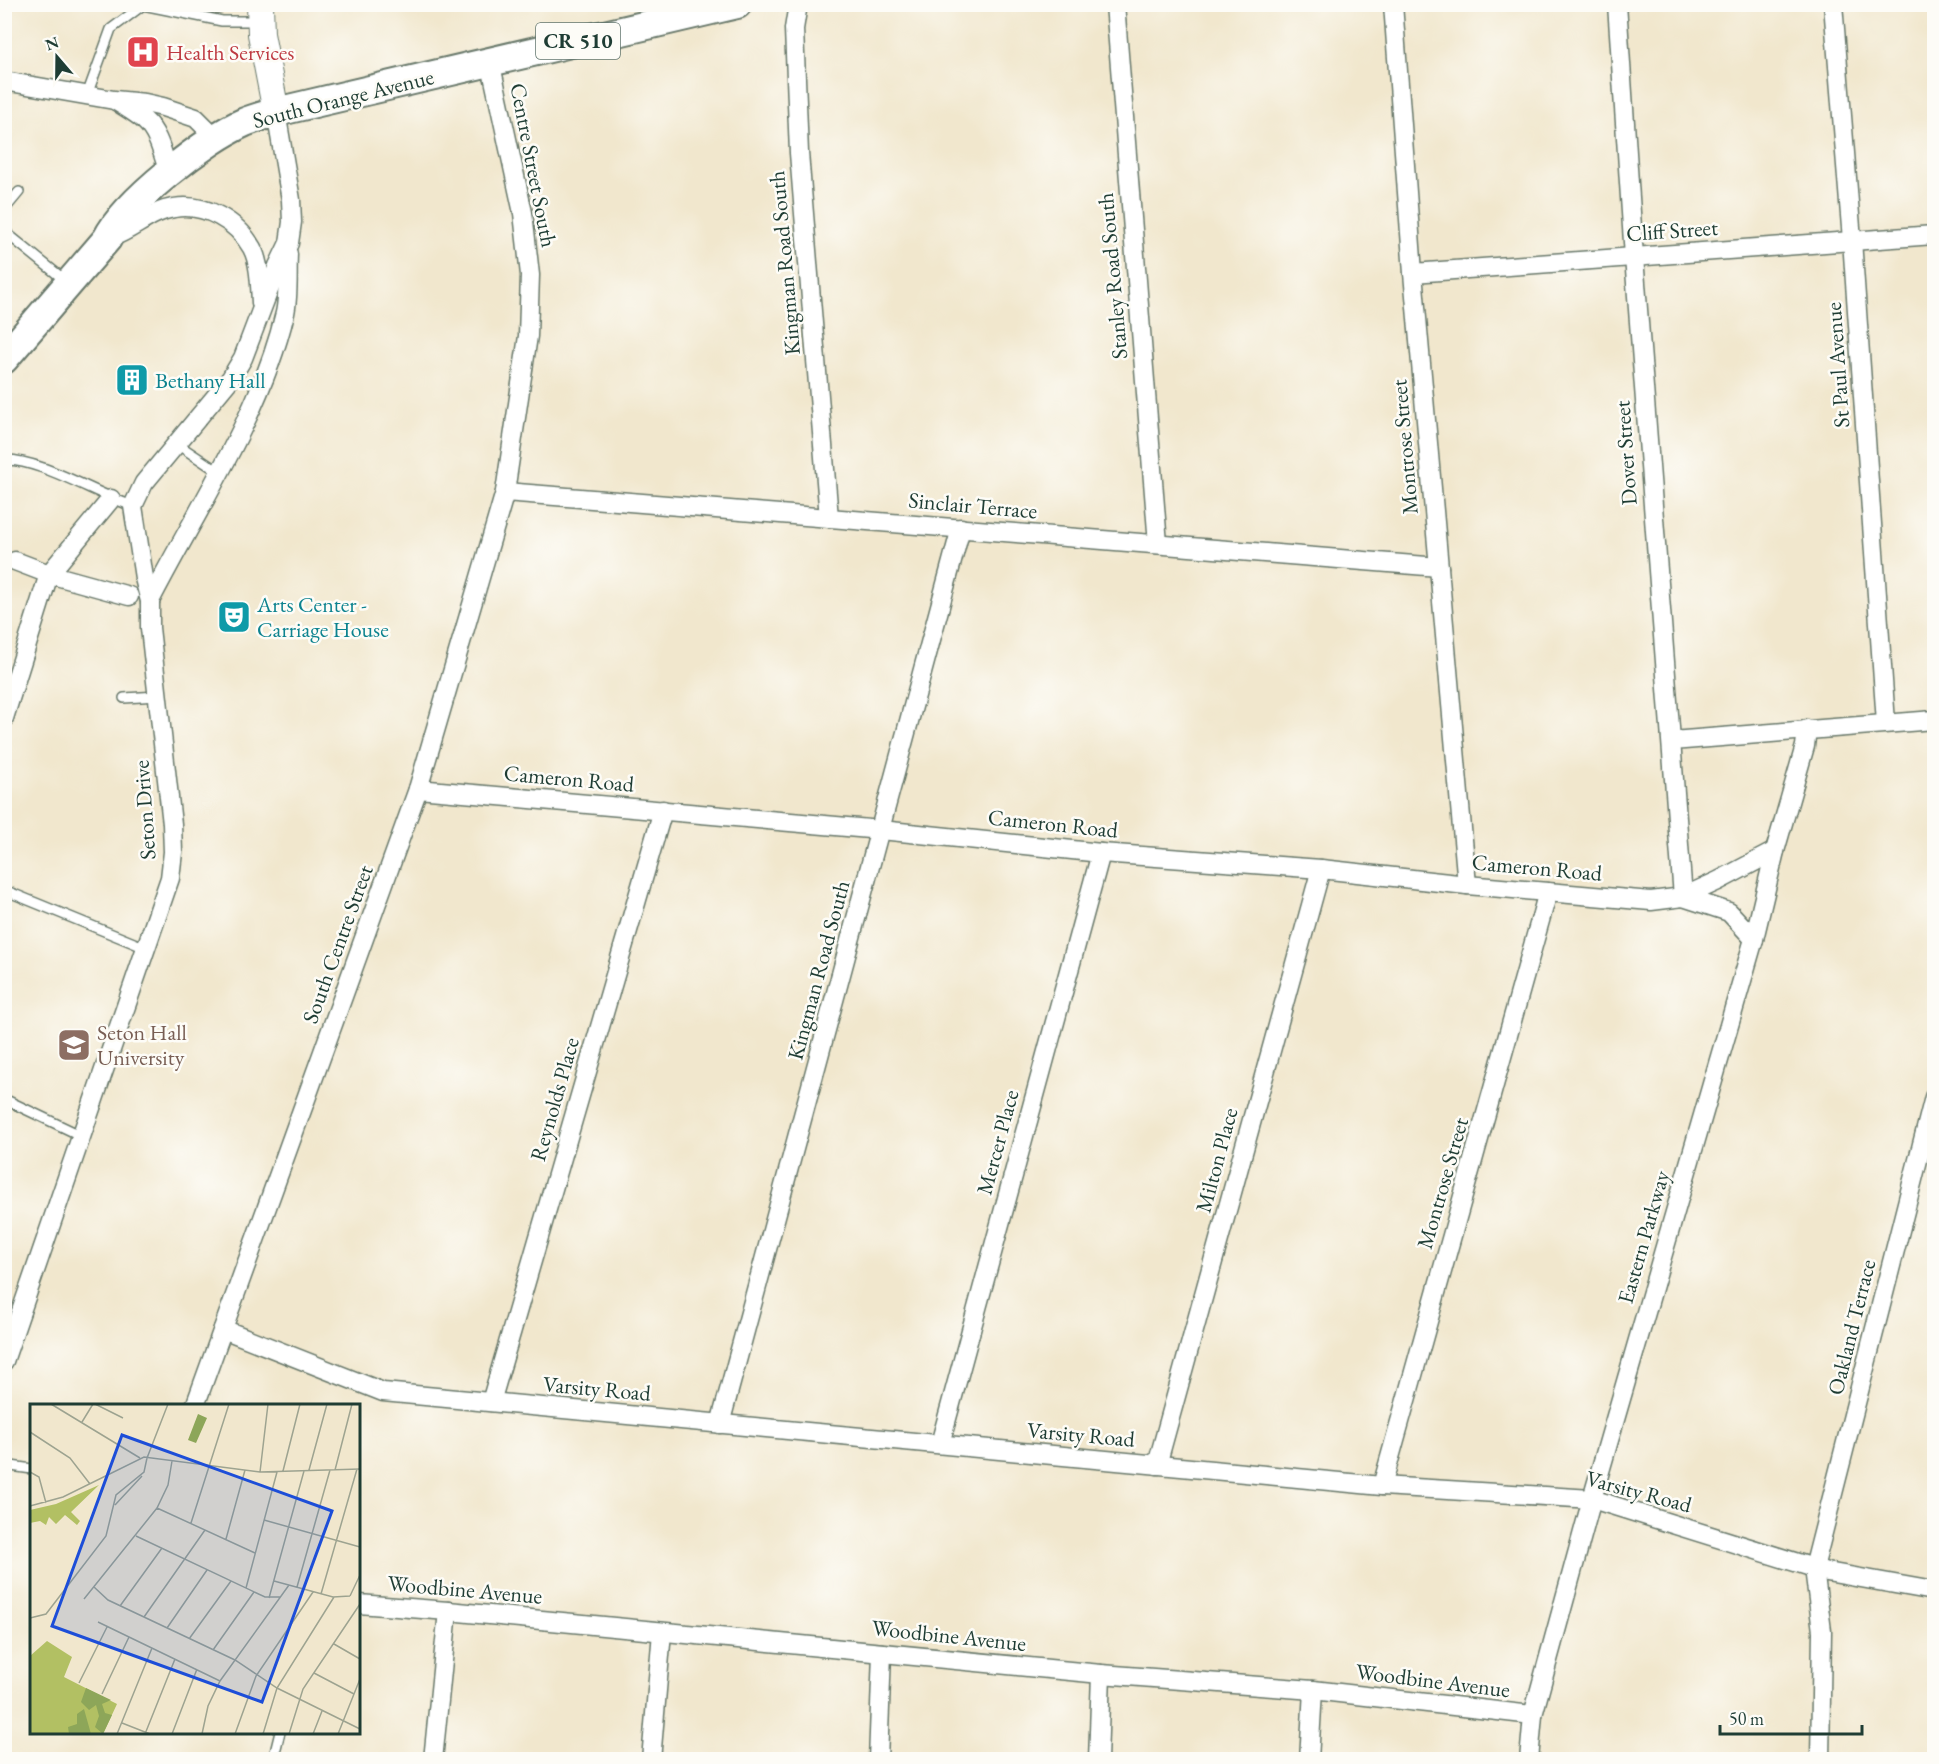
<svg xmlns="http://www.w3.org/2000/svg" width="1939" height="1764" font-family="'EB Garamond',serif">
	<rect width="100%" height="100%" fill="#fdfcf7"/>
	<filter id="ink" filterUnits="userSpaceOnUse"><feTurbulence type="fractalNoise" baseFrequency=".0167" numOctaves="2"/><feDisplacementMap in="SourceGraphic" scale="12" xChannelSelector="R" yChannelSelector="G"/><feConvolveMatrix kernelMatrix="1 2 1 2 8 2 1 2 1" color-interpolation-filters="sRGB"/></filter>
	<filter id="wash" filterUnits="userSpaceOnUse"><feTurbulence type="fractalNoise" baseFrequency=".008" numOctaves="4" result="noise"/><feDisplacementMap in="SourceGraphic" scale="24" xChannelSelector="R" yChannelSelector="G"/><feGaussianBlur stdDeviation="1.35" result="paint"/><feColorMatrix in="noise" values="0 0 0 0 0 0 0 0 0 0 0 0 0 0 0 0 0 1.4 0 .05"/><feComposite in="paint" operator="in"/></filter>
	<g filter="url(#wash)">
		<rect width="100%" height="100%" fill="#f1e7cd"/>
	</g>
	<g filter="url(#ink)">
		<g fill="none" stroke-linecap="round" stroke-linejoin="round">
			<defs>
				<g id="lane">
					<polyline points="87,95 111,29 143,5 222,21 258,21"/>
					<polyline points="4,210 19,192"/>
					<polyline points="4,231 67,282"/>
					<polyline points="177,444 219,472"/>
					<path d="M4,460C38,458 98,495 133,506"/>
					<polyline points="124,698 158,696"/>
					<polyline points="4,890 146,948"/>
					<polyline points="4,1099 82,1136"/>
					<polyline points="4,1465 32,1469"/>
					<polyline points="273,1760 280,1732"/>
				</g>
				<g id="street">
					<polyline points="798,4 794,29 799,153 829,518"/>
					<polyline points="1115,4 1158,544"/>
					<polyline points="1393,4 1413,273 1467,885"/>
					<polyline points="1617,4 1634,257 1683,897"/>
					<polyline points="1833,4 1852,240 1886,723"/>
					<polyline points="4,81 114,100 145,103 163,107 196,118 216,138"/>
					<path d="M116,101C125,107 136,113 144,120C159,133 163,156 169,173"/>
					<path d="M112,237C133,230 151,211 174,208C205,203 237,221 252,248C260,263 260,286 261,303"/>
					<polyline points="1413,273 1934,235"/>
					<polyline points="505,492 1439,567"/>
					<polyline points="15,561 49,574 129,596"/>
					<path d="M150,601C196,511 262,412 285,313C289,295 287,273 288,254"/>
					<polyline points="4,718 49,574 111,499"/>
					<polyline points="1672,741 1934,720"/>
					<polyline points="418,789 881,830 1101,853 1321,869 1467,885 1651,901 1683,897 1718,881 1775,851"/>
					<polyline points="1683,897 1729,912 1754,939"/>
					<polyline points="223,1329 383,1392 1382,1486 1592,1499 1827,1572 1934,1591"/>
					<polyline points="4,1361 170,878 173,852 172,824 150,628 150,601 144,578 133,506 144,483 231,378 243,358 278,266 289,243 292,222 291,200 276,112"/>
					<polyline points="491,1402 663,810"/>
					<polyline points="195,1406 418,789 505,492 528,336 530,275 523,213 490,61"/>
					<polyline points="720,1424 961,528"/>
					<polyline points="940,1444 1101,853"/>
					<polyline points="1157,1465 1321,869"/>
					<polyline points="1382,1486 1548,892"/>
					<polyline points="359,1604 448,1611 1101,1674 1313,1690 1533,1715"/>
					<polyline points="433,1760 448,1611"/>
					<polyline points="651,1760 662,1632"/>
					<polyline points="878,1760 882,1653"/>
					<polyline points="1098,1760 1101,1674"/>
					<polyline points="1309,1760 1313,1690"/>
					<polyline points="1529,1760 1533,1715 1592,1499 1754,939 1775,851 1805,746 1807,729"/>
					<polyline points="1820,1760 1822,1631 1814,1568 1934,1097"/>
				</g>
				<polyline id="secondary" points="260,4 261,34 276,112"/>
				<path id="primary" d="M4,359L107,239C126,201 206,139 245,122C255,118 266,115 276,112L737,4"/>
			</defs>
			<!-- lane casing -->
			<use href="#lane" stroke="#68786a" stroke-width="12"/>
			<!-- street casing -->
			<use href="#street" stroke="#68786a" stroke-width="21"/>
			<!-- secondary casing -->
			<use href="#secondary" stroke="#68786a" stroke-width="28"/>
			<!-- primary casing -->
			<use href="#primary" stroke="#68786a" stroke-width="32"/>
			<!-- lane -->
			<use href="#lane" stroke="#fff" stroke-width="9"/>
			<!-- street -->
			<use href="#street" stroke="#fff" stroke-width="18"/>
			<!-- secondary -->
			<use href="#secondary" stroke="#fff" stroke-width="26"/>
			<!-- primary -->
			<use href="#primary" stroke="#fff" stroke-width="28"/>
		</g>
	</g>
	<!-- icons -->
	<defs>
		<symbol id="hospital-square" viewBox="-11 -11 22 22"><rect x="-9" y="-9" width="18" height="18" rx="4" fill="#e0444e" stroke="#fdfcf7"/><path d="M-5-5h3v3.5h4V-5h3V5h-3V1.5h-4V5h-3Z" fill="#fff"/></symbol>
		<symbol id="building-square" viewBox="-11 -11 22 22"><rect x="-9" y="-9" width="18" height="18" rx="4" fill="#0f9aa8" stroke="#fdfcf7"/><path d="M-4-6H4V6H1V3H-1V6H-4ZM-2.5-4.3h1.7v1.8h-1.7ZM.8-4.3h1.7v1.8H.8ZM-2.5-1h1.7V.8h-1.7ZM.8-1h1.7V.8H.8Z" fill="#fff"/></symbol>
		<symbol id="theatre-square" viewBox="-11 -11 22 22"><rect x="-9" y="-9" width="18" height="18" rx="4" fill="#0f9aa8" stroke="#fdfcf7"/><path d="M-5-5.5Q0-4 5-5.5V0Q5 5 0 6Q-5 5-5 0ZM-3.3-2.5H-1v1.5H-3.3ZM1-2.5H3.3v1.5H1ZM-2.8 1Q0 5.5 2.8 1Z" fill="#fff"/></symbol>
		<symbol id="university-square" viewBox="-11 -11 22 22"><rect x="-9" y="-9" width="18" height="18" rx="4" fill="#8d6e63" stroke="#fdfcf7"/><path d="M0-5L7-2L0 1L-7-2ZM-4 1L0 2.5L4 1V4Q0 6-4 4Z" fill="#fff"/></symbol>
	</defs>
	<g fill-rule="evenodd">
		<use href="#hospital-square" x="124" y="33" width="38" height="38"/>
		<use href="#building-square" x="113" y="361" width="38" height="38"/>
		<use href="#theatre-square" x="215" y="598" width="38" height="38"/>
		<use href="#university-square" x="55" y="1026" width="38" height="38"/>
	</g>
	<g text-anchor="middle" stroke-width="5" stroke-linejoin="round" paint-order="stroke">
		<!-- shield labels -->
		<rect fill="#fdfcf7" stroke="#62766e" stroke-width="1.5" x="536" y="23" width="84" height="36" rx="4.5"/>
		<g font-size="21" font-weight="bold" fill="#1f3d34">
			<text x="578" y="48">CR 510</text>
		</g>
		<!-- health labels -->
		<g font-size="22" fill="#be3a42" stroke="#fdfcf7" text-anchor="start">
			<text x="166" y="60">Health Services</text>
		</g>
		<!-- street labels -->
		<g font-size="22" fill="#1f3d34" stroke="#fdfcf7">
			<text transform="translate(343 98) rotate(-14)" y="8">South Orange Avenue</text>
			<text transform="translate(534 165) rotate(79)" y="8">Centre Street South</text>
			<text transform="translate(1672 230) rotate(-4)" y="8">Cliff Street</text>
			<text transform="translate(784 263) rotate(-95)" y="8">Kingman Road South</text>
			<text transform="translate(1112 276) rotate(-95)" y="8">Stanley Road South</text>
			<text transform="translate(1837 365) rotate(-94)" y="8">St Paul Avenue</text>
			<text transform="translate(1404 447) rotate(-95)" y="8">Montrose Street</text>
			<text transform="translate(1625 453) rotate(-94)" y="8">Dover Street</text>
			<text transform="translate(973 505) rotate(5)" y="8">Sinclair Terrace</text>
			<text transform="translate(569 778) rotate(5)" y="8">Cameron Road</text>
			<text transform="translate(144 810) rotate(-94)" y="8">Seton Drive</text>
			<text transform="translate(1053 823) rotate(6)" y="8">Cameron Road</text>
			<text transform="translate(1537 867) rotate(5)" y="8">Cameron Road</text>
			<text transform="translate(337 944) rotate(-70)" y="8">South Centre Street</text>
			<text transform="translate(818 970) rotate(-75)" y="8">Kingman Road South</text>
			<text transform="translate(554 1099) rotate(-74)" y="8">Reynolds Place</text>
			<text transform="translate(997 1142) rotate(-75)" y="8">Mercer Place</text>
			<text transform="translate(1216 1160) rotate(-75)" y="8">Milton Place</text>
			<text transform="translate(1442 1183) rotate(-74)" y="8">Montrose Street</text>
			<text transform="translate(1643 1237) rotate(-74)" y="8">Eastern Parkway</text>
			<text transform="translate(1851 1327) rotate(-76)" y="8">Oakland Terrace</text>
			<text transform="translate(597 1388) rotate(5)" y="8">Varsity Road</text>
			<text transform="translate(1081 1434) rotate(5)" y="8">Varsity Road</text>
			<text transform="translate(1639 1491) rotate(15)" y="8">Varsity Road</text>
			<text transform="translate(465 1589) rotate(5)" y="8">Woodbine Avenue</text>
			<text transform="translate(949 1635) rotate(6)" y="8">Woodbine Avenue</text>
			<text transform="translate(1433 1680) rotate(7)" y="8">Woodbine Avenue</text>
		</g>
		<!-- culture labels -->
		<g font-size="22" fill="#0d838f" stroke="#fdfcf7" text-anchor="start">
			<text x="155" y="388">Bethany Hall</text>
			<text x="257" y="612">Arts Center -<tspan x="257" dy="25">Carriage House</tspan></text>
		</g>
		<!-- education labels -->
		<g font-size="22" fill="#785e54" stroke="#fdfcf7" text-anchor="start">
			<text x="97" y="1040">Seton Hall<tspan x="97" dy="25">University</tspan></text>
		</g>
	</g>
	<!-- overview -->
	<g transform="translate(30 1404)">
		<rect width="330" height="330" fill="#f1e7cd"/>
		<path d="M69,81L41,108L50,117L47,121L35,111L26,120L19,113L16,121L10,117L0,119V106L26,100ZM17,237L42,253L34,273L87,300L73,330H0V252Z" fill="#b2c063"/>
		<path d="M168,10L177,14L166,39L158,36ZM56,284L81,296L72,300L75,309L82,311L73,330L65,323L69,312L66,301L59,306L51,298ZM54,305L61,330H39L38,323L47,320V310Z" fill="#8da659"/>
		<path fill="none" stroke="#9da390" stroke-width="1.5" d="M21,0L110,54M65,0L93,14M52,18L63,0M0,28L40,54L60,80M117,54L138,0M279,66L297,0M305,66L322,0M253,67L270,0M0,68L9,73L16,99M230,68L238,0M85,101L112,72M0,102L33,93L114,53L230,68L330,65M127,104L225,149M234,116L330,143M161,119L199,0M106,132L235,193H250M196,135L215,66M244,177L303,193L320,192M64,183L78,196L205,256L247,284L330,325M267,183L300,66M216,184L247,68M291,190L327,65M320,192L330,171M239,194L274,67M54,195L127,104L138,81L142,57M90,202L132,144M114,213L175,126M0,214L16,210L76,132L86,91L114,68L117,54M68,218L190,277M137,224L177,166M159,235L201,177M304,240L330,255M183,246L224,188M284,269L324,290M49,279L77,223M72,290L99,233M92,319L120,330M87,330L122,244M115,330L145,255M142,330L167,265M172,330L178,302L190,277L259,181M205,330L226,272L283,188M233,330L247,284L304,193M259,330L273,285L330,200M283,330L292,307M308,330L330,275"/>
		<path fill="#1d4ed8" fill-opacity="0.15" stroke="#1d4ed8" stroke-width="3" d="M92,31L302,107L232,298L22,222Z"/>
		<rect width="330" height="330" fill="none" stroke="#1f3d34" stroke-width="3"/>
	</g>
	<!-- margin -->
	<rect width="1939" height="1764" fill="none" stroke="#fdfcf7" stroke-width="24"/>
	<!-- north arrow -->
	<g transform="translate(57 57) rotate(340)" stroke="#fdfcf7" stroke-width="4.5" paint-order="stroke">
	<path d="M0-4.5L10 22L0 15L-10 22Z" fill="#1f3d34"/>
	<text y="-9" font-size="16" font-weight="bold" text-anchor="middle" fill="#1f3d34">N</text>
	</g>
	<!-- scale -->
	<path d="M1720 1725v9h142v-9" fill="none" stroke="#1f3d34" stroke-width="3"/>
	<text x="1729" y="1725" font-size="18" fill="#1f3d34" stroke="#fdfcf7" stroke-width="4.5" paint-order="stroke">50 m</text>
</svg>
